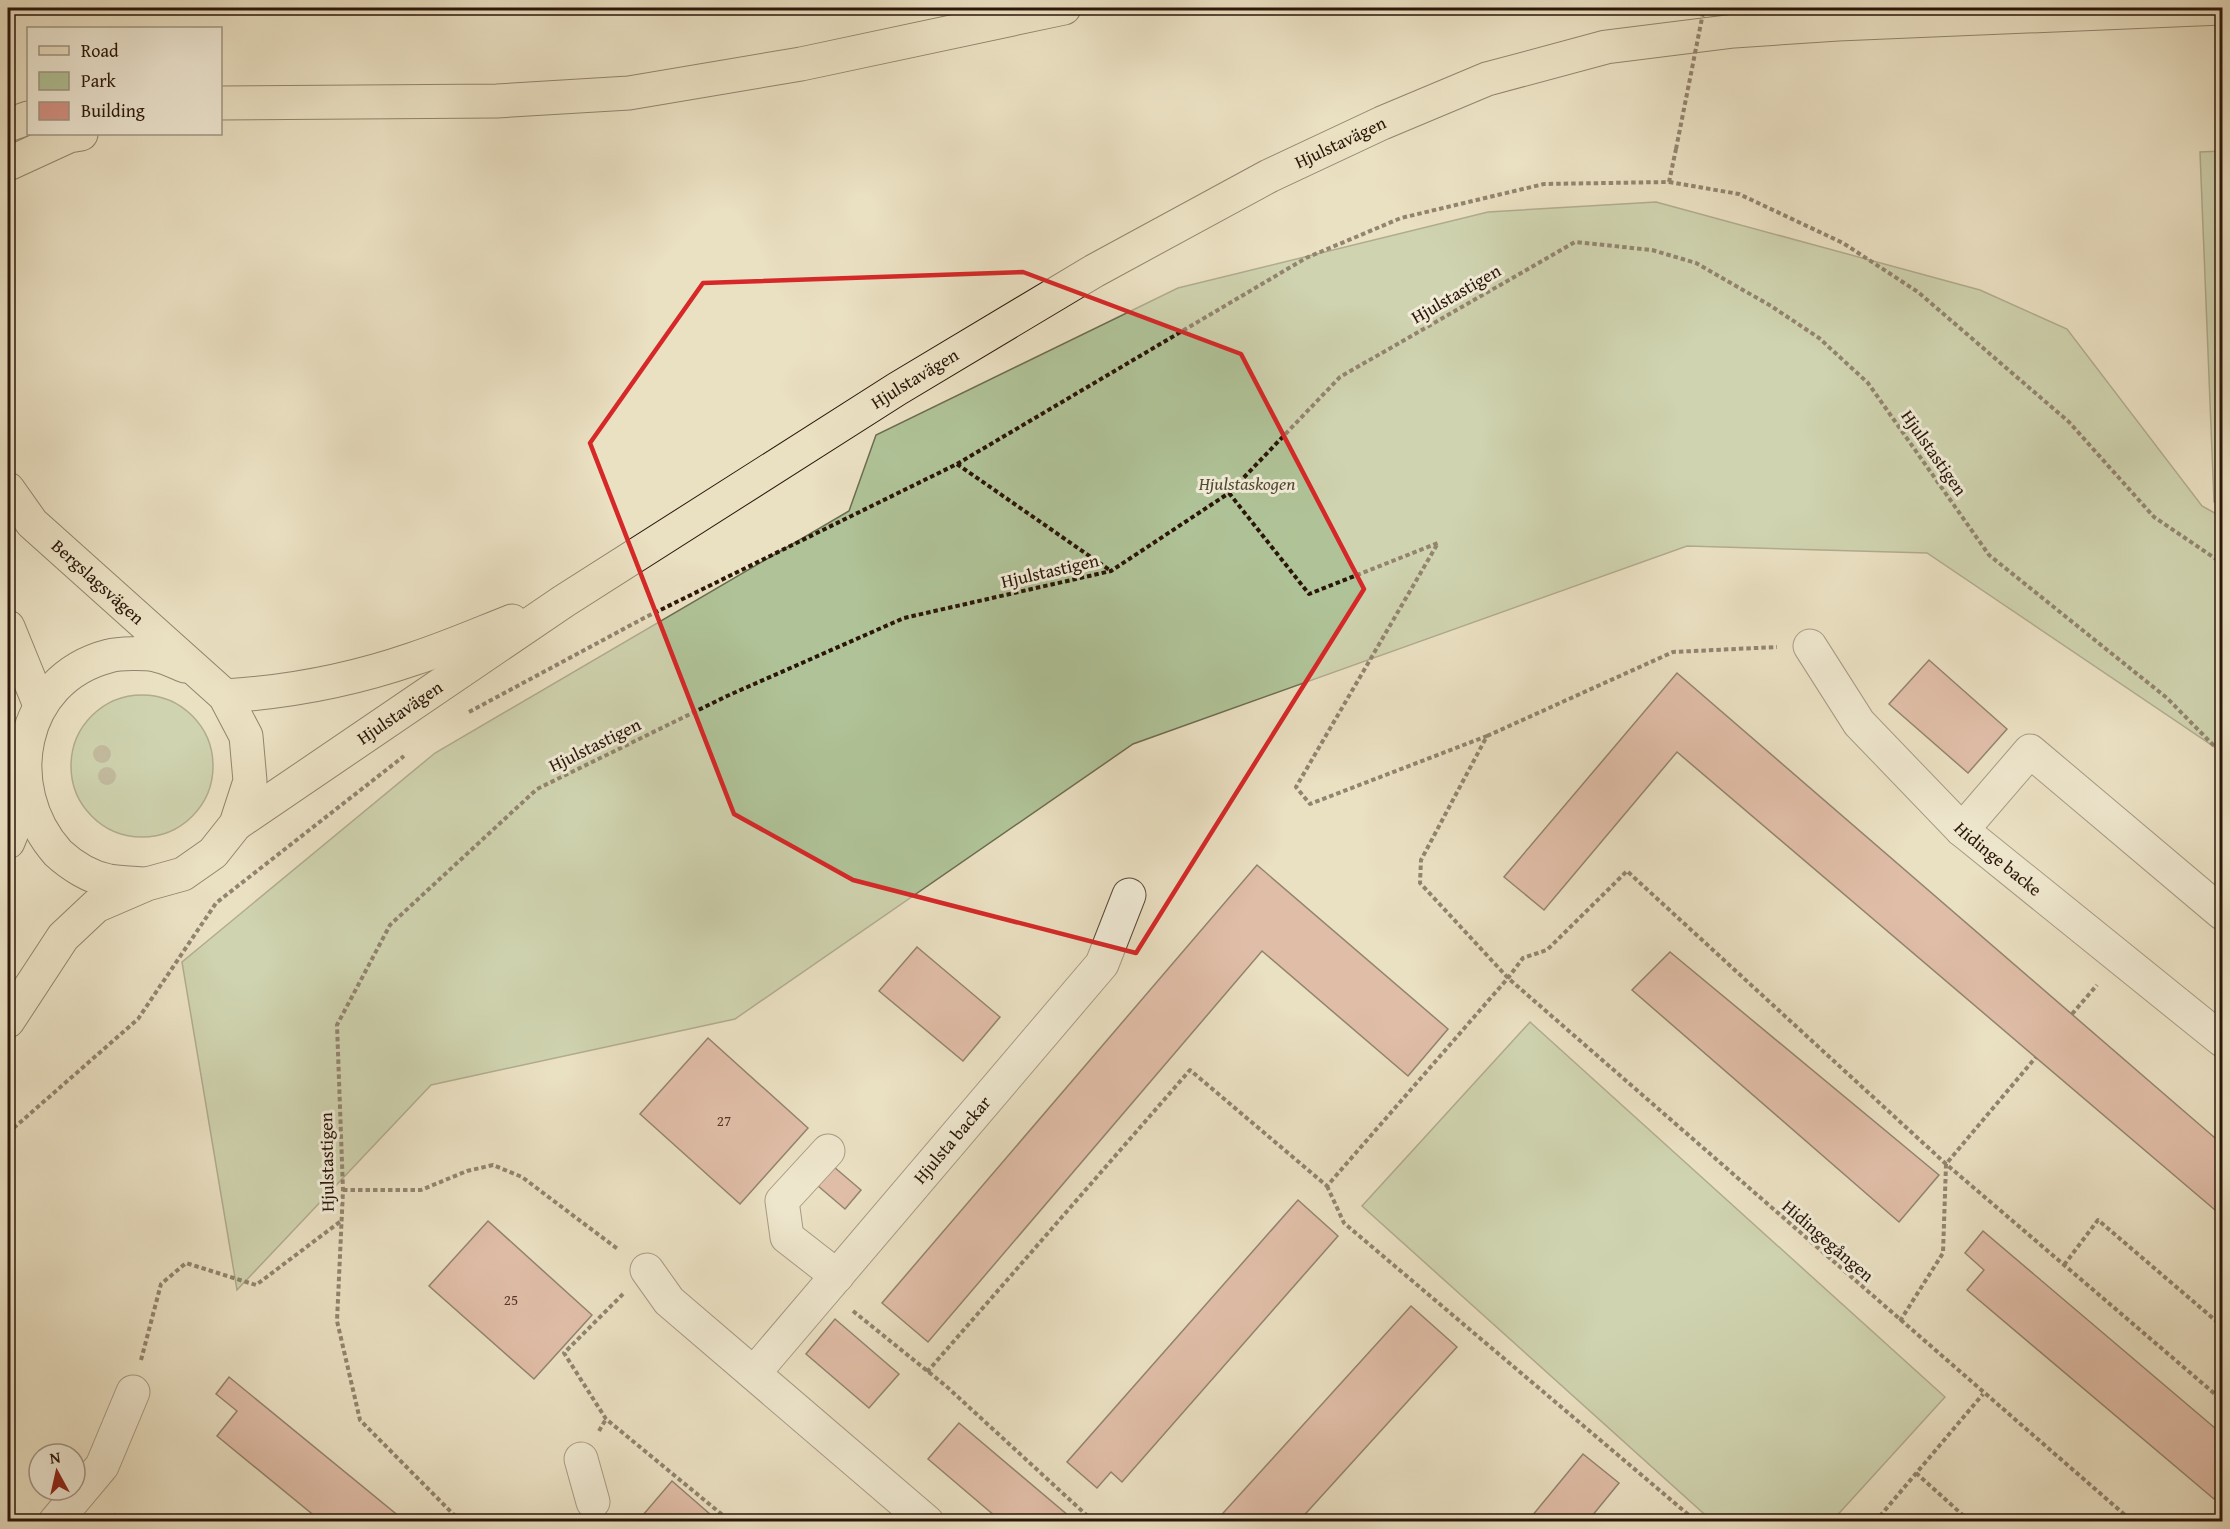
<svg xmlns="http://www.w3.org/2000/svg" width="2230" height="1529" font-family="'Gentium Book Plus',serif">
	<rect width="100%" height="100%" fill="#eae0c2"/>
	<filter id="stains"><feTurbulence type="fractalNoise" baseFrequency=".00333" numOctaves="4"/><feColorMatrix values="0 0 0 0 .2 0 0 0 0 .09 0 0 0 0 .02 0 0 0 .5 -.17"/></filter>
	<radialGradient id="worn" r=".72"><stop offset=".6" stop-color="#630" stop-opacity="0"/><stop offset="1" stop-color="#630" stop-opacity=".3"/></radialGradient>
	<!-- green -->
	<g fill="#b0c398" stroke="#6d6c50" stroke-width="1.5">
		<polygon points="2222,151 2222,501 2214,502 2200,152"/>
		<polygon points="1656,202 1980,290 2067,329 2202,506 2222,517 2222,752 1927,553 1687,546 1133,744 735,1019 431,1085 237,1290 182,962 435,753 849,511 876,435 1178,288 1488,212"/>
		<circle cx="142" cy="766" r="71"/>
		<polygon points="1530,1022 1945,1397 1832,1521 1712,1521 1362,1206"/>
	</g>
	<!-- building -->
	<g fill="#d59285" stroke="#2a1609" stroke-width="1.5">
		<polygon points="1929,660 2007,729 1968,773 1889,704"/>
		<polygon points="1677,673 2222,1144 2222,1216 1677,752 1544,910 1504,877"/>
		<polygon points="1257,865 1448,1029 1408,1076 1262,951 928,1342 882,1303"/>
		<polygon points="917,947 1000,1017 963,1061 879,991"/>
		<polygon points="1670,952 1939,1175 1899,1222 1632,990"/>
		<polygon points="708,1038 808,1128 740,1204 640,1114"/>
		<polygon points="827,1161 861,1190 845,1209 811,1180"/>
		<polygon points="1298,1200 1338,1236 1122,1482 1111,1472 1097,1488 1067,1462"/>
		<polygon points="488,1221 592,1315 534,1379 429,1286"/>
		<polygon points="1983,1231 2222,1434 2222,1489 2214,1499 1967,1290 1984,1270 1965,1253"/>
		<polygon points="1411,1306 1457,1347 1298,1522 1215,1522"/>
		<polygon points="835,1319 899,1374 869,1408 806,1354"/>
		<polygon points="229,1377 406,1522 322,1522 217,1436 237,1411 216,1394"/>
		<polygon points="959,1423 1076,1522 1002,1522 928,1459"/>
		<polygon points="1583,1454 1619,1483 1587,1522 1527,1522"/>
		<polygon points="672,1481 719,1522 637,1522"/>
		<polygon points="115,1514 124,1522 108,1522"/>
	</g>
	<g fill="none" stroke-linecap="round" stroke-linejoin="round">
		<defs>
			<g id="minor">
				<path id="s1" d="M1810,646L1859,723L1962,830L2222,1040"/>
				<polyline points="1962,830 2030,751 2222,913"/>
				<polyline points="828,1151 782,1201 787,1237 837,1276"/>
				<polyline points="647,1270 669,1301 927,1522"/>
				<path id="s2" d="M754,1373L1102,964L1129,895"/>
				<polyline points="581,1459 593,1502"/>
				<polyline points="55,1522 102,1466 133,1392"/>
			</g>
			<g id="major">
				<path id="s3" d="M8,489L32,523L225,696L246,736L250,781L236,824L213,853L183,874L147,884L96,906L63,937L8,1021"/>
				<polyline points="8,627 39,703"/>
				<path d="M225,696C289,692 352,680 413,659C447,648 479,634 512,621"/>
				<path id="s4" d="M236,824L564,601L897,389L1094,271L1269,176L1382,123L1487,79L1606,47L1734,31L1838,24L2222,8"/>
				<polyline points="8,842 24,803"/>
				<path d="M145,884C134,883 120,883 109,881C90,877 71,865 58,853C0,788 19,679 109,656C119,653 146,653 155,655C165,657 175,662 185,666"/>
			</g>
			<g id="highway">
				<polyline points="220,103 497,101 629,93 801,64 1064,8"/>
				<polyline points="8,125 28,118"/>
				<polyline points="8,164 69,136 81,134"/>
			</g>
		</defs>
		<!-- minor casing -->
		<use href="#minor" stroke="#5a4837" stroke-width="35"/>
		<!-- major casing -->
		<use href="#major" stroke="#2a1609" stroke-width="35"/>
		<!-- highway casing -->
		<use href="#highway" stroke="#2a1609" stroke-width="35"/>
		<!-- path -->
		<g stroke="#2a1609" stroke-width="4" stroke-dasharray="4.5 3" stroke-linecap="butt">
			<polyline points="1669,182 1739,194 1843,243 1918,292 2069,422 2154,517 2222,563"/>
			<polyline points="957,464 1111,571"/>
			<polyline points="1229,493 1309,594 1438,543 1296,787 1310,804 1487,736 1421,860 1420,883 1508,978 2133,1522"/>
			<polyline points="469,712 644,618 957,464 1306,258 1401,218 1544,184 1669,182 1676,149"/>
			<polyline points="1487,736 1673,652 1777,647"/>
			<polyline points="2072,1014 2097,985"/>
			<polyline points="8,1133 138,1019 216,903 404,756"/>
			<polyline points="1327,1186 1344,1223 1697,1522"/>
			<polyline points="343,1190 421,1190 467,1171 493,1165 522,1177 619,1250"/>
			<polyline points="2064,1265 2098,1220 2222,1326"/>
			<polyline points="623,1294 564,1353 606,1419 731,1522"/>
			<polyline points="853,1311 946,1386 1094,1522"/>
			<polyline points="1900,1321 1943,1253 1946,1164 2036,1057"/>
			<polyline points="141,1360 161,1284 186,1263 256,1285 341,1221"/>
			<polyline points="927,1372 1190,1070 1327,1186 1508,978 1523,958 1547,950 1627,871 1946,1164 2222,1400"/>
			<polyline points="599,1431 606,1419"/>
			<polyline points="1916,1473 1966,1518 1998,1522"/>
			<polyline points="461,1522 360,1420 337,1321 343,1190 337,1025 390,925 537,789 727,696 904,618 1111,571 1229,493 1340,377 1575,242 1652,250 1696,263 1771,306 1819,338 1868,383 1989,555 2167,698 2222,754"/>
			<polyline points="1875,1522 1983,1394"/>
		</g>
		<!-- minor -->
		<use href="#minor" stroke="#f1ebd7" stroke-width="33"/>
		<!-- major -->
		<use href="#major" stroke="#eae0c2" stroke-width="33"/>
		<!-- highway -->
		<use href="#highway" stroke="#eae0c2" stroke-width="33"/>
		<!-- path-bridge -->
		<polyline stroke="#2a1609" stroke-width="4" stroke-dasharray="4.5 3" stroke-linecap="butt" points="1676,149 1704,8"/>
	</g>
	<!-- trees -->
	<g fill="#968e74">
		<circle cx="102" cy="754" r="9"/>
		<circle cx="107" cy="776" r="9"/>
	</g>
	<!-- marked area -->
	<path d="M0 0H2230V1529H0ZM1023,272L1241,354L1364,589L1136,953L853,880L734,814L590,443L703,283Z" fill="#eae0c2" fill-opacity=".55" fill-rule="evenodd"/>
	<path fill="none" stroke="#d62828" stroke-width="4.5" stroke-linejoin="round" d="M1023,272L1241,354L1364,589L1136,953L853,880L734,814L590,443L703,283Z"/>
	<g text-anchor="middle" stroke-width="6" stroke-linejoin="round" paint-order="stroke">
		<!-- number labels -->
		<g font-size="15" fill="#553528">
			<text x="724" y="1126">27</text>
			<text x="511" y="1305">25</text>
		</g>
		<!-- street labels -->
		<g font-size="18" fill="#2a1609" stroke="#f1ebd7">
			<text dy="6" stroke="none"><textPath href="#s4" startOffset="1299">Hjulstavägen</textPath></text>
			<text transform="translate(1456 294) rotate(-30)" y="6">Hjulstastigen</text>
			<text dy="6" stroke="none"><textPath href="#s4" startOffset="812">Hjulstavägen</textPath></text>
			<text transform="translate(1934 453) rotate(55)" y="6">Hjulstastigen</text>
			<text transform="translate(1050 571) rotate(-13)" y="6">Hjulstastigen</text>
			<text dy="6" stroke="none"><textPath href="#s3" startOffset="130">Bergslagsvägen</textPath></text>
			<text dy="6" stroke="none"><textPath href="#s4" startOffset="198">Hjulstavägen</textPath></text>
			<text transform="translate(595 745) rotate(-26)" y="6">Hjulstastigen</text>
			<text dy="6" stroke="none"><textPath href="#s1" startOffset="286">Hidinge backe</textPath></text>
			<text dy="6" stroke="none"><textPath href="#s2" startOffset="306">Hjulsta backar</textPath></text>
			<text transform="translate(327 1162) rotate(-91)" y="6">Hjulstastigen</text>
			<text transform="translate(1828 1241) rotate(41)" y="6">Hidingegången</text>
		</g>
		<!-- park labels -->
		<g font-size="18" font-style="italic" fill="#524a34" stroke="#f1ebd7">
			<text x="1247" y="490">Hjulstaskogen</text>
		</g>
	</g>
	<!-- margin -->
	<rect width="2230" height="1529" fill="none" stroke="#eae0c2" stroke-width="30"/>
	<rect x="9" y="9" width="2212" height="1511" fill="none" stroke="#2a1609" stroke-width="3"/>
	<rect x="15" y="15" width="2200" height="1499" fill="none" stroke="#2a1609" stroke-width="1.5"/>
	<!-- legend -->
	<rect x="27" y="27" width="195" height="108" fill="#f1ebd7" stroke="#a19685" stroke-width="1.5"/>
	<rect x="39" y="46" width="30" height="9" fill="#eae0c2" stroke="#a19685" stroke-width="1.5"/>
	<text x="81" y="57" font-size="18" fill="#2a1609">Road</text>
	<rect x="39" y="72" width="30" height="18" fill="#b0c398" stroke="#a19685" stroke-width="1.5"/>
	<text x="81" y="87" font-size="18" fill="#2a1609">Park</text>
	<rect x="39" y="102" width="30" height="18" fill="#d59285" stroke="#a19685" stroke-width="1.5"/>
	<text x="81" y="117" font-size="18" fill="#2a1609">Building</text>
	<!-- north arrow -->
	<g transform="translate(57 1472) rotate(352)"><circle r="28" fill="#f1ebd7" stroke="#a19685" stroke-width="1.5"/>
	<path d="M0-4.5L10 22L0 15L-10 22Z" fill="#8f2418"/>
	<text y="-9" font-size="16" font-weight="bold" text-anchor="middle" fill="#2a1609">N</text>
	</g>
	<rect width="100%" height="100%" filter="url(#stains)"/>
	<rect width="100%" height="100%" fill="url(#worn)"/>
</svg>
